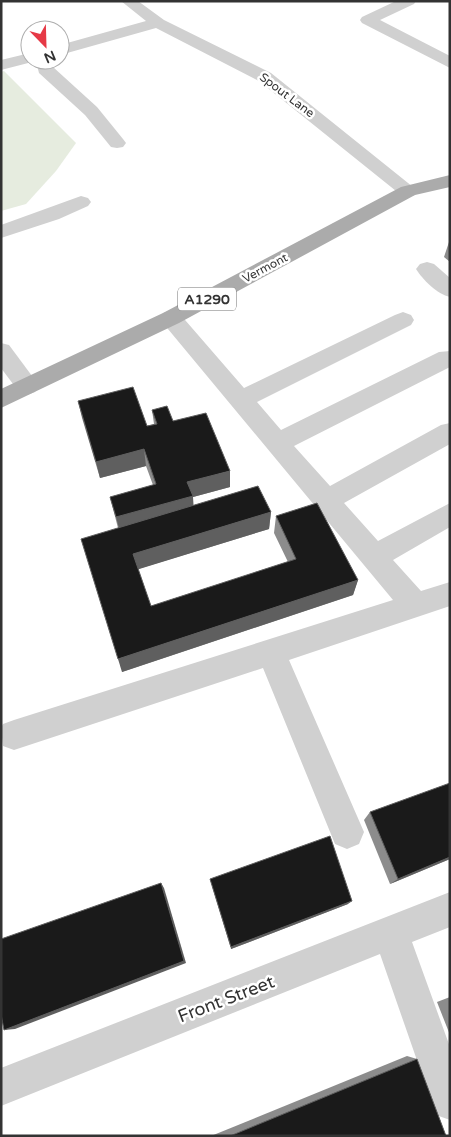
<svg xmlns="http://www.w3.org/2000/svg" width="451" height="1137" font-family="'Varela Round',sans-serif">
	<rect width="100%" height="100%" fill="#fff"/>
	<!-- green -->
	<polygon fill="#e6ecdf" points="4,71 76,143 56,171 26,204 1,211 1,72"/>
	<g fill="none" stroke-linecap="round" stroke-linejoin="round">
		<!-- minor -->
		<g fill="#d0d0d0" fill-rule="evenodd">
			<polygon points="121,1 138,1 164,20 271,73 418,191 415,195 408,197 401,195 259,81 156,28 60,55 60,45 146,21"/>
			<polygon points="396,1 416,1 414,4 380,20 450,56 450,68 362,23 360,20 362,17"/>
			<polygon points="30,53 30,60 52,60 53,67 97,107 123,139 126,143 123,147 117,148 111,147 85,115 39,73 36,61 1,70 1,60"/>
			<polygon points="81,196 88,198 91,202 88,206 59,219 1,238 1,225"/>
			<path d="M427,262L434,264L450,278V297C437,294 423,280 416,269L420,264Z"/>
			<polygon points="171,310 179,313 244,388 395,315 403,312 411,315 414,320 411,325 257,402 281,430 439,352 450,351 450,367 294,446 330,486 441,425 450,423 450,444 344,503 378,541 450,503 450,527 393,560 421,591 450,582 450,606 289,660 364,832 359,844 347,849 335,844 263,668 14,750 3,746 1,728 3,724 14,720 393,600 163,323 160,318 163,313"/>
			<polygon points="1,343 9,345 35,380 39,386 35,392 27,395 19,392 1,368"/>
			<polygon points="450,892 450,927 412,942 450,1047 450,1120 436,1115 380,954 1,1106 1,1068"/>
		</g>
		<!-- major -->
		<polygon fill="#ababab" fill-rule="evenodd" points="450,175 450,187 415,195 179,323 1,408 1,389 163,313 401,187"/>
	</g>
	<!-- wall -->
	<g fill="#8c8c8c">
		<polygon points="450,239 450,262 444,257"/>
		<polygon points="78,401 147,426 154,424 152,410 173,421 230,487 193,497 193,505 271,512 269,529 138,569 151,606 288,562 274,533 276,516 358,580 353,595 122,672 118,528 110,497 153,485 146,466 100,478 82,418"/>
		<polygon points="370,812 450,859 390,884 364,820"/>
		<polygon points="210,879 348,904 231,949"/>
		<polygon points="450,997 450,1035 437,1002"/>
		<polygon points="407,1056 417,1059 446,1136 211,1136"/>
	</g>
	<!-- shaded-wall -->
	<g fill="#5f5f5f">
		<polygon points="144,449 146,466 100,478 96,462"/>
		<polygon points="230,471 230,487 193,497 194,512 120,532 116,517 187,482"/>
		<polygon points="271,512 269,529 136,570 133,554"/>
		<polygon points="358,580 353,595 122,672 118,659"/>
		<polygon points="450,857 450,859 390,884 398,879"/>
		<polygon points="161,883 164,888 186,963 15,1029 4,1030"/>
		<polygon points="352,901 348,904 231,949 231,947"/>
	</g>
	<!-- building -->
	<g fill="#1a1a1a" stroke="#5f5f5f">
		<polygon points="133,387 147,426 157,424 152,410 167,406 173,421 206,413 230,471 187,482 193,496 116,517 110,497 156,484 144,449 96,462 78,401"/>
		<polygon points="258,486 271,512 133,554 151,606 296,559 276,516 317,503 358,580 118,659 81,539"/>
		<polygon points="450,783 450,857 398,879 370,812"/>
		<polygon points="330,836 352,901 231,947 210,879"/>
		<polygon points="161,883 184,961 4,1030 1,1014 1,939"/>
		<polygon points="417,1059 446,1136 230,1136"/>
	</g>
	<g text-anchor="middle" stroke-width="5" stroke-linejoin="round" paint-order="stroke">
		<!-- far-street labels -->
		<g font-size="12" fill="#333" stroke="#fff">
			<text transform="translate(287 95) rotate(37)" y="4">Spout Lane</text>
			<text transform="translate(265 268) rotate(-28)" y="4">Vermont</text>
		</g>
		<!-- shield labels -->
		<rect fill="#fff" stroke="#707070" stroke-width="1" x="178" y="287.5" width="58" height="23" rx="4"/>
		<g font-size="14" font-weight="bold" fill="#333">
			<text x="207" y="304">A1290</text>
		</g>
		<!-- near-street labels -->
		<g font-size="18" fill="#333" stroke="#fff">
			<text transform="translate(226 999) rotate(-21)" y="6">Front Street</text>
		</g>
	</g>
	<!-- border -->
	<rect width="451" height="1137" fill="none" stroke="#333333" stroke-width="5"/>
	<!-- north arrow -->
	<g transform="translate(45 45) rotate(157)"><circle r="24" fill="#ffffff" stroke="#adadad"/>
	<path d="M0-4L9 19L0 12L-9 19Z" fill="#e63946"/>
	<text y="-8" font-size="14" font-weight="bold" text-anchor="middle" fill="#333333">N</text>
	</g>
</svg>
